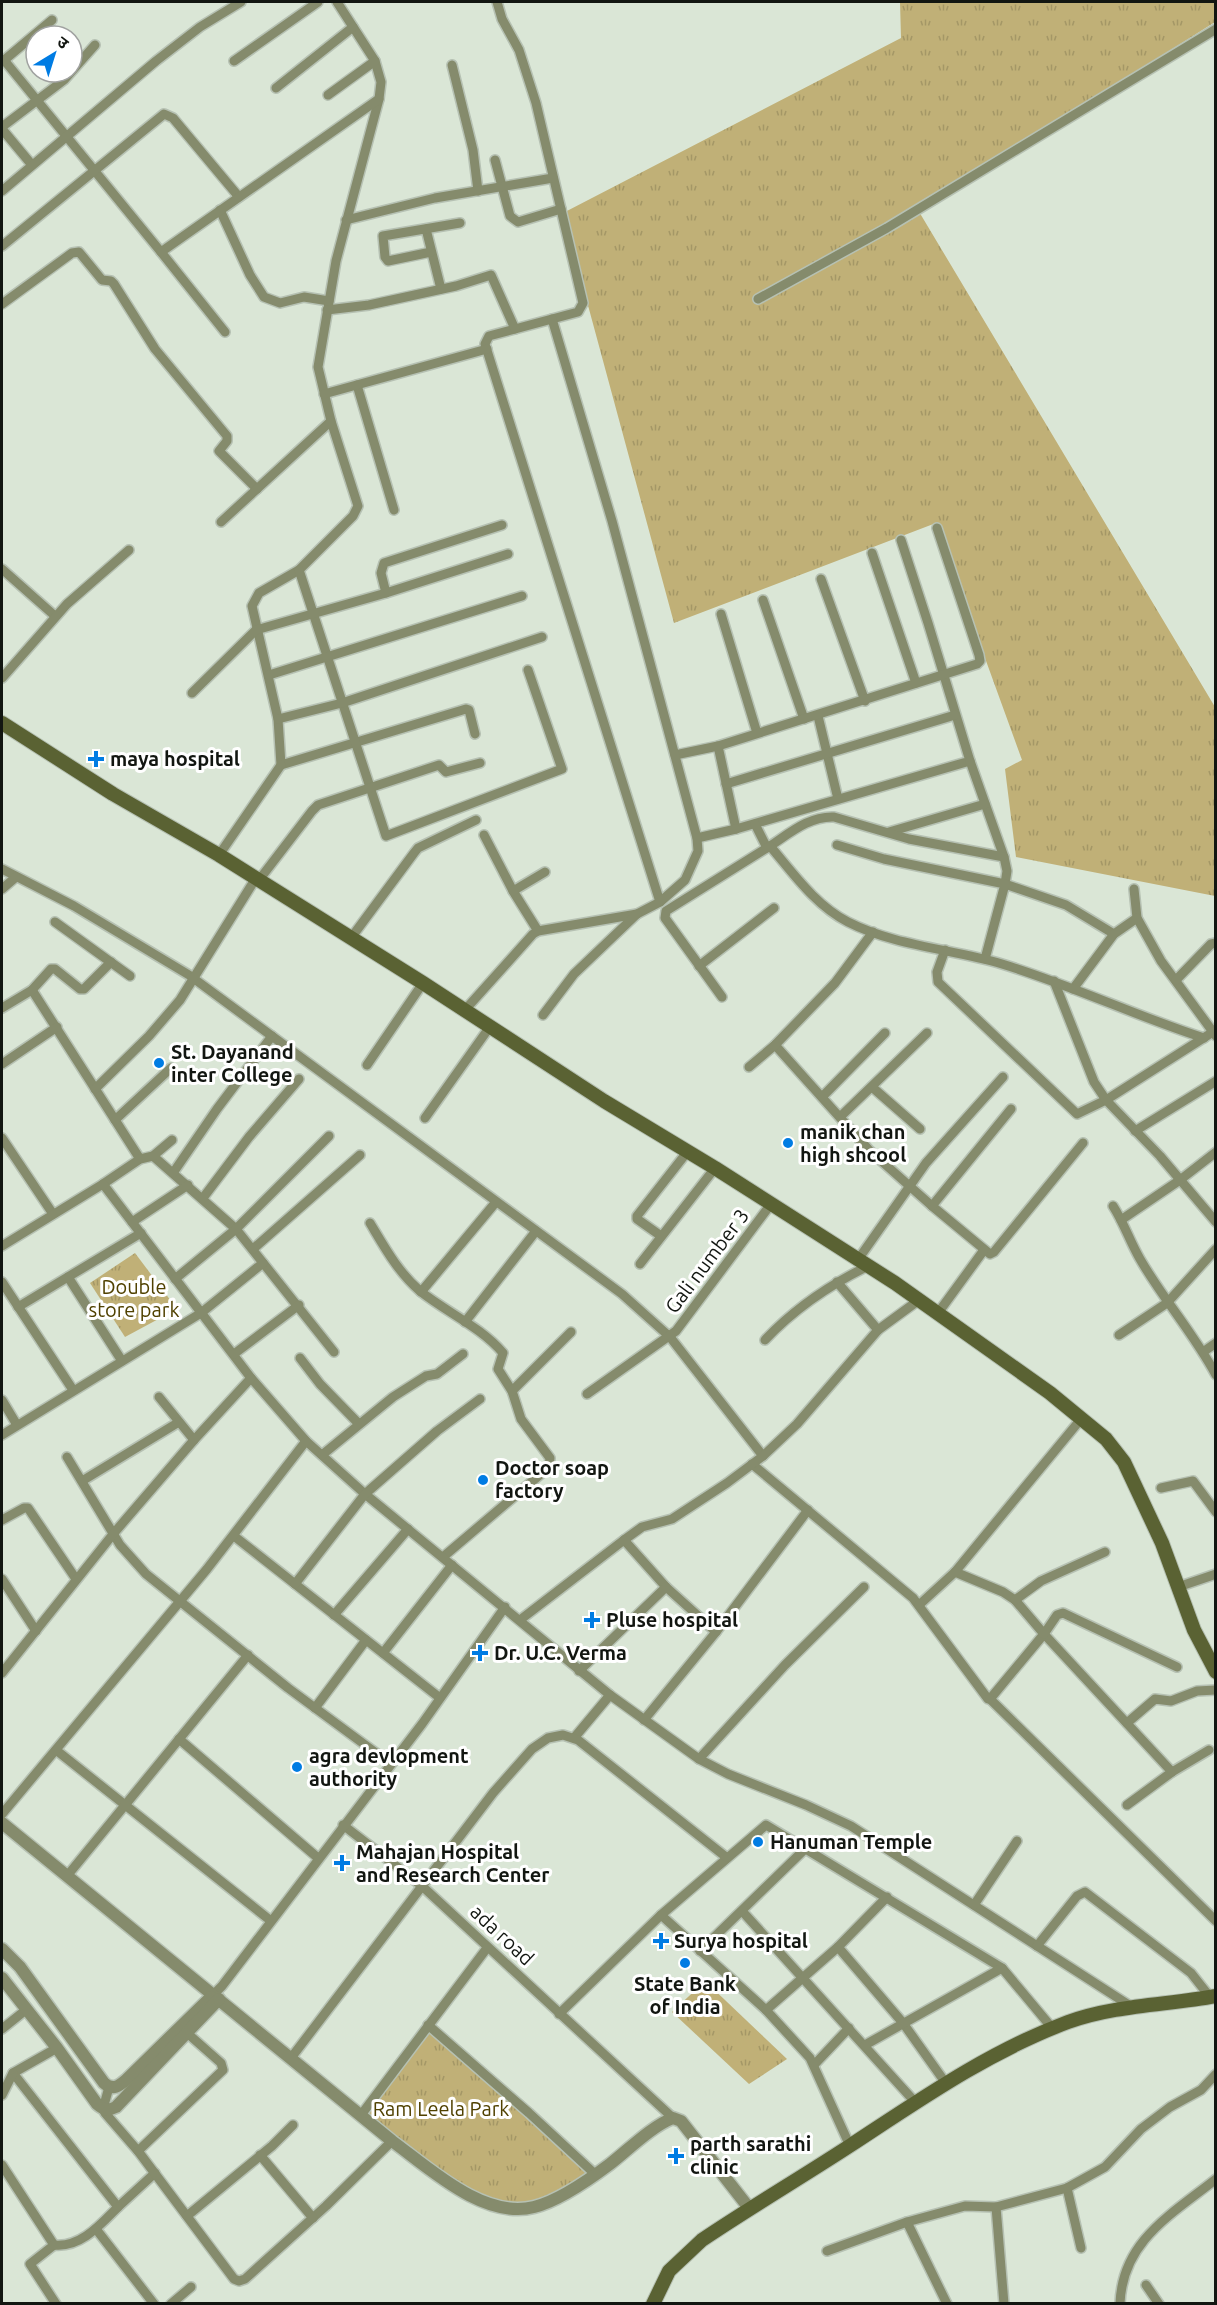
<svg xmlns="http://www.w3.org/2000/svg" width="1217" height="2305" font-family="Ubuntu,'Noto Sans Devanagari',sans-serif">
	<defs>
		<pattern id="grass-tufts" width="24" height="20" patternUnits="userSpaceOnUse" patternTransform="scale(1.5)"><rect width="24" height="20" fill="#c0b077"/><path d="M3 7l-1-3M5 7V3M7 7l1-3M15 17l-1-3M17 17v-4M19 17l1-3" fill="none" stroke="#a49766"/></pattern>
	</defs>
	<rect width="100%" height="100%" fill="#dae6d6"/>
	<!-- grass -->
	<g fill="url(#grass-tufts)">
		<polygon points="900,2 1215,2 1215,22 918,210 1215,707 1215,896 1016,857 1005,769 1022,760 936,523 674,623 563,213 901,38"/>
		<polygon points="135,1253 177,1309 125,1337 90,1283"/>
		<polygon points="705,1981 787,2059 749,2084 672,2012"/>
		<polygon points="429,2032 589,2174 582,2179 530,2205 491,2204 444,2177 367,2113"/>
	</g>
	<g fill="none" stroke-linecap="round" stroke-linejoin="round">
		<defs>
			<g id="minor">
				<polyline points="337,2 375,61 381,82 379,99 336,261 318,367 331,421 358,506 353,516 299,570 259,593 252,606 278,719 281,765 466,709 469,710 475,734"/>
				<polyline points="497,2 502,19 519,50 536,103 583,303 578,312 489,336 485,344 660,902"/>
				<polyline points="4,60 161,252"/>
				<polyline points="234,61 318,2"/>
				<polyline points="2,62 52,20"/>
				<polyline points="452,65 473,150 478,191"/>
				<polyline points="276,88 353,27"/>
				<polyline points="328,95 375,61"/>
				<polyline points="2,127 64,80 95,45"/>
				<polyline points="2,129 32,165"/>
				<polyline points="495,160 510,216 518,222 561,209"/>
				<polyline points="2,191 156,61 200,27 241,2"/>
				<polyline points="220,210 250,275 264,297 280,303 304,297 329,301"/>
				<polyline points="346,220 435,198 553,178"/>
				<polyline points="426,229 441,289"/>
				<polyline points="2,246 164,114 173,118 239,197"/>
				<polyline points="431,252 388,261 385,257 383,236 460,223"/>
				<polyline points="758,299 887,228 1216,29"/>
				<polyline points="2,304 72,253 79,252 102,280 111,281 114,284 155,349 227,436 227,441 219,451 257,489"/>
				<polyline points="327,310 369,305 456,286 491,275 515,329"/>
				<polyline points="225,332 161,252 379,99"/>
				<polyline points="357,385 394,510"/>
				<polyline points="324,394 487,349"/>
				<polyline points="221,522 331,421"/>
				<polyline points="872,553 916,683"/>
				<polyline points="2,569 55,616"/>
				<polyline points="299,570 386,836 562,769 528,670"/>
				<polyline points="821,579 865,701"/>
				<polyline points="386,593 381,573 384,563 502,525"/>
				<polyline points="763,600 804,719"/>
				<polyline points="721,614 757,733"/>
				<polyline points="269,675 522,596"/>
				<polyline points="2,678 67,604 129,550"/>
				<polyline points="192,693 256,630 386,593 508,554"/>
				<polyline points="818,716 838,799"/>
				<polyline points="278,719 342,703 542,637"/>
				<polyline points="718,746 736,829 970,761 928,623 901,540"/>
				<polyline points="675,755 718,746 977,664 980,661 979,655 937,528"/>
				<polyline points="970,761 1004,857 1007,871 1005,884 1066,905 1114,934"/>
				<polyline points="726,784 955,715"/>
				<polyline points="755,824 767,848"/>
				<polyline points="889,832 985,804"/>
				<polyline points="484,835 513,891 538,931"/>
				<polyline points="697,838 736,829"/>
				<polyline points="837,845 884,859 1005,884 985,959"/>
				<path d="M770,846C790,833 809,816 834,817L909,839L1004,857"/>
				<polyline points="219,855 281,765"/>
				<polyline points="2,869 74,906 189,975 622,1294 670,1337 763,1456"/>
				<polyline points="259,880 312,811 318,805 439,765 446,772 480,763"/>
				<polyline points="2,889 16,877"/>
				<polyline points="1134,889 1137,918 1161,961 1216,1036"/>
				<polyline points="513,891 545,872"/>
				<polyline points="55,922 130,976"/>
				<polyline points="351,938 414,853 418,848 476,820"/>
				<polyline points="945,950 937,972 938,982 1077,1114 1106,1100 1216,1030"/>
				<polyline points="699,966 774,908"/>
				<polyline points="1176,980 1211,944 1216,943"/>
				<polyline points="1054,981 1094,1082 1106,1100 1160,1156 1216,1222"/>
				<polyline points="1073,989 1114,934 1137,918"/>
				<polyline points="32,990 140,1159"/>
				<path d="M722,997L665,918L666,911L770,846C793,873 815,905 848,922C895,946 952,949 1002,964C1071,985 1136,1016 1204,1038"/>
				<polyline points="2,1008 32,990 51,969 55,969 80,989 84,989 111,962"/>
				<polyline points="464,1011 533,934 538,931 637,914 660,902 685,880 698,851 697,838 612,521 552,319"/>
				<polyline points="543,1015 574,974 637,914"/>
				<polyline points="775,1045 869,1150 932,1206 990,1254 994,1252 1083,1143"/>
				<polyline points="2,1064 57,1027"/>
				<polyline points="367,1065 423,983"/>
				<polyline points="749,1067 775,1045 835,983 873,932"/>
				<polyline points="872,1087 920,1129"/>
				<polyline points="95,1089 149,1036 180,1000 256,878"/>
				<polyline points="822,1097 885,1033"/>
				<polyline points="840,1117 927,1033"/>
				<polyline points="425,1118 489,1028"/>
				<polyline points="115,1120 171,1068"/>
				<polyline points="1135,1131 1216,1081"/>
				<polyline points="2,1138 53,1214"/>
				<polyline points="153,1156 236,1229 334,1352"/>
				<polyline points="173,1173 217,1109 272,1036"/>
				<polyline points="103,1184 140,1159 153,1156 172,1140"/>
				<polyline points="203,1198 249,1137 299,1079"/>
				<polyline points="932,1206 1011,1109"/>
				<path d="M1113,1206C1124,1223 1130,1242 1140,1259C1163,1299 1194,1334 1216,1375"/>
				<polyline points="1121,1220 1180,1180 1216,1152"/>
				<polyline points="132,1222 188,1185"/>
				<path d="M370,1223C385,1248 398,1272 420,1291C446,1312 481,1327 503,1353L498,1369L512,1391L521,1419L550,1458L549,1467L443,1557"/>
				<polyline points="661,1236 637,1219 637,1216 688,1151"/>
				<polyline points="2,1246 103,1184 251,1378 306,1441 365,1494 610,1695 699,1759 728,1774 806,1805 851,1826 1132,2007"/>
				<polyline points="253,1249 360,1155"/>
				<polyline points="857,1261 926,1163 1003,1077"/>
				<polyline points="640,1264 715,1168"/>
				<polyline points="68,1277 122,1361"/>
				<polyline points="175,1279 236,1229 329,1136"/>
				<polyline points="2,1282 73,1390"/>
				<polyline points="837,1282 878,1330 919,1300"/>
				<polyline points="421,1292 496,1202"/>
				<polyline points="18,1307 141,1233"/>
				<polyline points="938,1313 984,1250"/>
				<polyline points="465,1322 536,1231"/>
				<polyline points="1119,1335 1167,1303 1216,1249"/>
				<path d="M765,1340C795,1308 828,1286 866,1267"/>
				<polyline points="1203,1352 1216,1343"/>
				<polyline points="234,1354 299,1305"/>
				<polyline points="300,1358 320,1384 359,1424"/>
				<polyline points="512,1391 571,1332"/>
				<polyline points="587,1394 676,1331 771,1204"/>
				<polyline points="159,1397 194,1440"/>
				<polyline points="2,1400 17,1425"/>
				<polyline points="2,1435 201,1313 263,1263"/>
				<polyline points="322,1455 393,1397 426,1376 437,1374 463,1354"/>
				<polyline points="67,1457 120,1545 146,1574 288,1688 391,1764"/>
				<polyline points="752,1464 913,1598 988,1699 990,1699 1044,1634 1172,1772 1127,1805"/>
				<polyline points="82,1481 179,1422"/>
				<polyline points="1161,1488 1193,1481 1216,1512"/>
				<polyline points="2,1520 24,1508 28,1508 76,1579"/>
				<polyline points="234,1536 440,1698"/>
				<polyline points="624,1540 642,1527 672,1519 727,1483 763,1456 797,1424 878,1330"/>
				<polyline points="955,1572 1003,1592 1015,1600 1044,1634 1057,1615 1063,1613 1177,1667"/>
				<polyline points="2,1579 36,1631"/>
				<polyline points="295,1584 365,1494 437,1431 480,1399"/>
				<polyline points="1178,1587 1216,1574"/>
				<polyline points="1015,1600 1041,1581 1105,1552"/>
				<polyline points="919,1605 955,1572 1081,1419"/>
				<polyline points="334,1615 408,1529"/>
				<polyline points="520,1620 624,1540 666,1587 716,1632"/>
				<polyline points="383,1653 452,1565"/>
				<polyline points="579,1671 666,1587"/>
				<polyline points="2,1673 114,1533 194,1440 251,1378"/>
				<polyline points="990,1699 1216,1921"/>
				<polyline points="315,1708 366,1640"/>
				<polyline points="644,1720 716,1632 808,1510"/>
				<polyline points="1127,1723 1155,1699 1171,1701 1197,1691 1216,1690"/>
				<polyline points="574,1738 610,1695"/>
				<polyline points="179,1739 318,1858"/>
				<polyline points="56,1750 271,1921"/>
				<polyline points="699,1759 785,1665 864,1587"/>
				<polyline points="1172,1772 1209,1750"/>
				<polyline points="2,1814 207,1569 306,1441"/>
				<polyline points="343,1825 422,1886 673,2118"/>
				<polyline points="67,1876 248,1655"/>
				<polyline points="974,1905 1017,1841"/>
				<polyline points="742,1911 915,2102"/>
				<polyline points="661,1915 766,2010 810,2058 850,2146"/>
				<polyline points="1037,1946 1077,1896 1085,1892 1191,1973 1210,1997"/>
				<polyline points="838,1947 903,2023 945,2082"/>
				<polyline points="700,1951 806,1848"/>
				<polyline points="214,1994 222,1986 422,1724 505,1607"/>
				<polyline points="766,2010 838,1947 887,1897"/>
				<polyline points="559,2014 661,1915 766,1825 1002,1968 1053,2029"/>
				<polyline points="428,2025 529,2113 596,2175"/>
				<polyline points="2,2029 27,2009"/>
				<polyline points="865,2045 1002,1968"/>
				<polyline points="57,2048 13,2073 118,2207 155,2173"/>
				<polyline points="291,2058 493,1793 532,1749 548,1738 563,1735 578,1740 726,1857"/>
				<polyline points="814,2065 849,2028"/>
				<polyline points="109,2087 103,2109 105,2113 138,2151 234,2279 239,2281 245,2279 326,2206 392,2141"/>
				<polyline points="2,2095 13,2073"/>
				<polyline points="361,2115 487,1948"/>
				<polyline points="138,2151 223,2070 221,2063 187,2033"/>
				<polyline points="260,2155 313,2218"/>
				<polyline points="2,2165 54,2245 30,2264 56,2304"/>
				<polyline points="1067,2188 1081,2248"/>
				<polyline points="996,2207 1004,2304"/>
				<polyline points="187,2216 272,2146 293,2125"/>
				<polyline points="907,2222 947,2304"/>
				<polyline points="96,2229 154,2304"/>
				<path d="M54,2245C81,2248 101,2224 118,2207"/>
				<polyline points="827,2251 907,2222 965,2206 996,2207 1067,2188 1105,2167 1141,2129 1170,2107 1201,2090 1216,2074"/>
				<polyline points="1146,2285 1159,2304"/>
				<polyline points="171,2304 191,2287"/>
				<path d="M1120,2304C1122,2241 1172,2214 1216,2179"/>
			</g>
			<g id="tertiary">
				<path d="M2,1823L392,2141C429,2168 484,2220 534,2207C559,2201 590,2179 610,2164C628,2150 652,2126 673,2118L681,2121L749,2208"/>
				<path d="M2,1949L20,1967L104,2083C113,2091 119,2086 126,2080L211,1997"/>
				<path d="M2,1978L57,2048L97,2104C104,2110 108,2111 116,2107L219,1999"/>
			</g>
			<g id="secondary">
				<polyline points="2,723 113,794 219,855 423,983 604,1101 715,1168 895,1283 1050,1393 1106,1439 1124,1462 1162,1543 1194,1630 1216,1672"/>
				<path d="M653,2304L669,2271L702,2240C751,2207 802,2177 851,2145C921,2099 990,2051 1068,2022C1115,2005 1167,2005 1216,1996"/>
			</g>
		</defs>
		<!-- minor casing -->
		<use href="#minor" stroke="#b6c1b3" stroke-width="12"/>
		<!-- tertiary casing -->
		<use href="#tertiary" stroke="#b6c1b3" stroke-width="15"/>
		<!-- secondary casing -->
		<use href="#secondary" stroke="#b6c1b3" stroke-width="16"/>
		<!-- minor -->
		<use href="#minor" stroke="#858b6c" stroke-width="9"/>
		<!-- tertiary -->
		<use href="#tertiary" stroke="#858b6c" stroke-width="12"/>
		<!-- secondary -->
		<use href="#secondary" stroke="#5a6233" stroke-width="14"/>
	</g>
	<!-- markers -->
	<g fill="#007ce3" stroke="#fff" stroke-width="2">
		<path d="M93 750h6v6h6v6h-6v6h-6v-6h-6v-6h6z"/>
		<circle cx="159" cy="1063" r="6"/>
		<circle cx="788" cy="1143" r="6"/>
		<circle cx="483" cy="1480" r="6"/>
		<path d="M589 1611h6v6h6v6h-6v6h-6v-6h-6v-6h6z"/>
		<path d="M477 1644h6v6h6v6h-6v6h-6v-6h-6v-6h6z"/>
		<circle cx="297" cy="1767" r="6"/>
		<circle cx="758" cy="1842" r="6"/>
		<path d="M339 1854h6v6h6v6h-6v6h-6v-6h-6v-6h6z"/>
		<path d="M658 1932h6v6h6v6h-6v6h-6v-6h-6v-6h6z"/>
		<circle cx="685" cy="1963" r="6"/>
		<path d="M673 2147h6v6h6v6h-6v6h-6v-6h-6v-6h6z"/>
	</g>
	<g text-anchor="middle" stroke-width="6" stroke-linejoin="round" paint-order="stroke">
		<!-- poi labels -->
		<g font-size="20" font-weight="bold" fill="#121611" stroke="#fff" text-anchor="start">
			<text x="110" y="766">maya hospital</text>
			<text x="171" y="1059">St. Dayanand<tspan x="171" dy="23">inter College</tspan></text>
			<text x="800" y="1139">manik chan<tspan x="800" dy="23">high shcool</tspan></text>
			<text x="495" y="1475">Doctor soap<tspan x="495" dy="23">factory</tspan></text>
			<text x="606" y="1627">Pluse hospital</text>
			<text x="494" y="1660">Dr. U.C. Verma</text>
			<text x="309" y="1763">agra devlopment<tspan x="309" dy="23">authority</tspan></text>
			<text x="770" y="1849">Hanuman Temple</text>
			<text x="356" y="1859">Mahajan Hospital<tspan x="356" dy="23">and Research Center</tspan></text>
			<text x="674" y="1948">Surya hospital</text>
			<text x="685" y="1991" text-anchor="middle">State Bank<tspan x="685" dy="23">of India</tspan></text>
			<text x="690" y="2151">parth sarathi<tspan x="690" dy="23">clinic</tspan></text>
		</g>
		<!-- street labels -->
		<g font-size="20" fill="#121611" stroke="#fff">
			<text transform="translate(707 1261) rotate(-53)" y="7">Gali number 3</text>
			<text transform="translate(502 1935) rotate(43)" y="7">ada road</text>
		</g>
		<!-- park labels -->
		<g font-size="20" fill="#504100" stroke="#fff">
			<text x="134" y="1294">Double<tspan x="134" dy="23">store park</tspan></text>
			<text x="441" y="2116">Ram Leela Park</text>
		</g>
	</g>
	<!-- border -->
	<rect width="1217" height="2305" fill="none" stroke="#121611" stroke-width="6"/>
	<!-- north arrow -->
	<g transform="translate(54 54) rotate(38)"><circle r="28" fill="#ffffff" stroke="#a0a2a0" stroke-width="1.5"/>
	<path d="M0-4.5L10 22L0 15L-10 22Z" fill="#007ce3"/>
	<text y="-9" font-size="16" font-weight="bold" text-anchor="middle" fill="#121611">उ</text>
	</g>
</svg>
